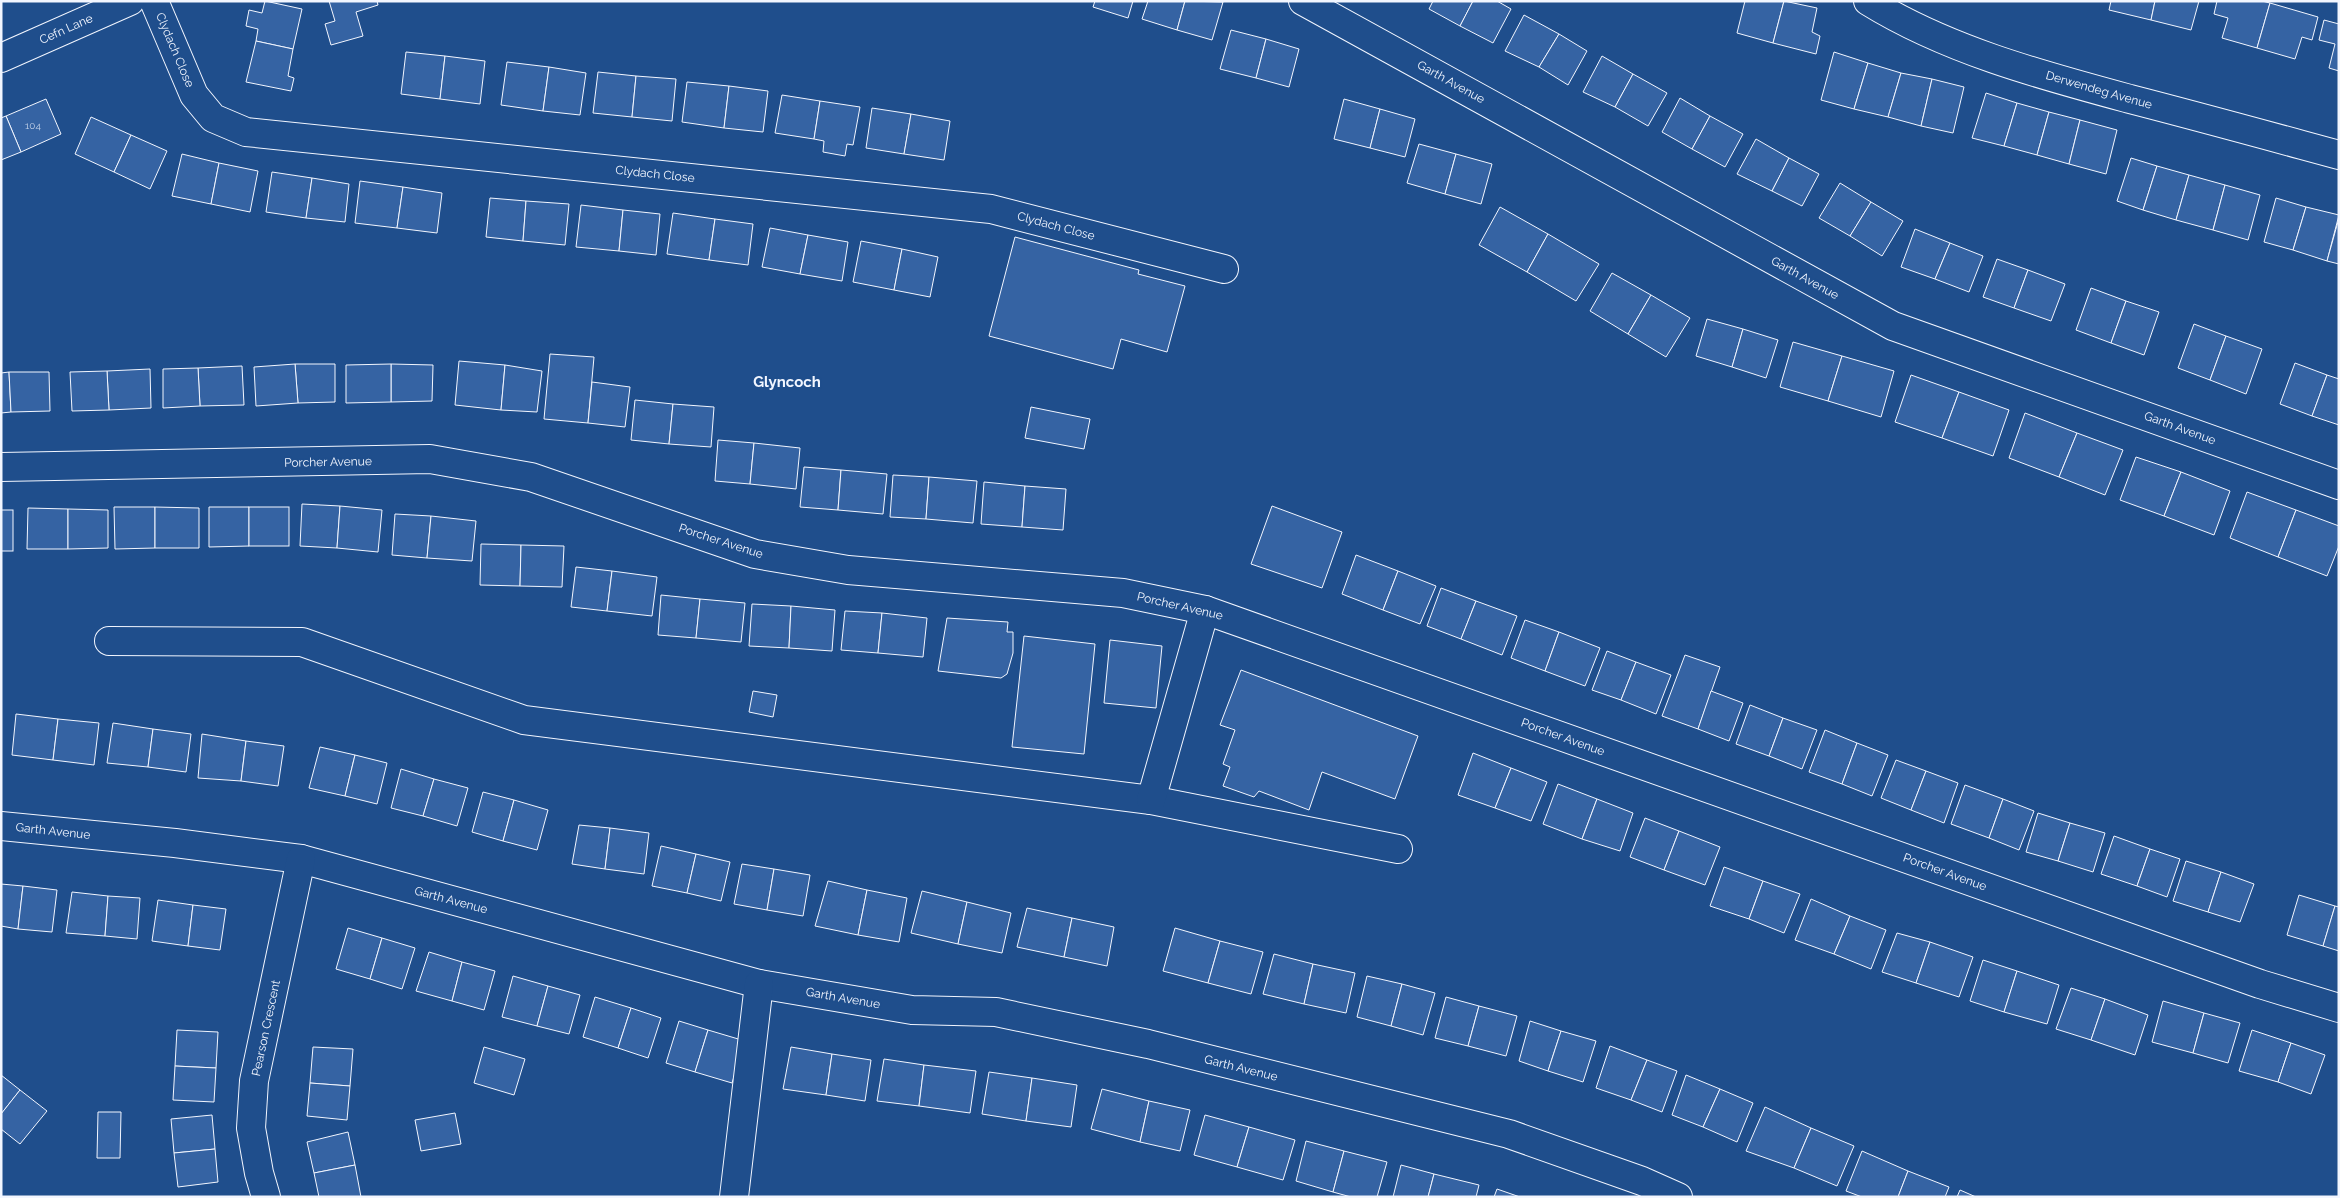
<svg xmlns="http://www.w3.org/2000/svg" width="2340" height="1198" font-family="Raleway,sans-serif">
	<rect width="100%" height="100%" fill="#1f4e8c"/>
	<!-- building -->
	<g fill="#3563a3" stroke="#f2f6ff">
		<polygon points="265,1 302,9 293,49 256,41 258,29 246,26 249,10 262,13"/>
		<polygon points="329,1 377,1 378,5 356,12 363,36 331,45 325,24 335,21"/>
		<polygon points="1095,1 1133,1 1128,18 1093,7"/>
		<polygon points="1148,1 1185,1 1177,30 1142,19"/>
		<polygon points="1185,1 1223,2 1212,40 1177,30"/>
		<polygon points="1433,1 1473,1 1460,26 1429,9"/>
		<polygon points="1473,1 1497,1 1511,9 1493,43 1460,26"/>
		<polygon points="1745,1 1784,1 1773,43 1737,33"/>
		<polygon points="1784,1 1817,8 1812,32 1820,36 1816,54 1773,43"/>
		<polygon points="2111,1 2155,1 2151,20 2109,10"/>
		<polygon points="2155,1 2199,1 2191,30 2151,20"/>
		<polygon points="2217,1 2262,1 2270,3 2257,48 2222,38 2228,18 2214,14"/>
		<polygon points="2270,3 2318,17 2312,40 2302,37 2295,59 2257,48"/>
		<polygon points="1524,15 1559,34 1539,67 1505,51"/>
		<polygon points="2324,20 2339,24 2339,71 2329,68 2335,44 2319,40"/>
		<polygon points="1231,30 1266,39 1256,78 1220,69"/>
		<polygon points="1559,34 1587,51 1568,85 1539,67"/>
		<polygon points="1266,39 1299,49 1289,87 1256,78"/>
		<polygon points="256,41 293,49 288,76 294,78 291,91 246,82"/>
		<polygon points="406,52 445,56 440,99 401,94"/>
		<polygon points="1834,52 1868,63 1854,109 1821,100"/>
		<polygon points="445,56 485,61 480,104 440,99"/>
		<polygon points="1602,56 1633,74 1615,107 1583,92"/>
		<polygon points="507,62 549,67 543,111 501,105"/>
		<polygon points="1868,63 1901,73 1888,117 1854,109"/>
		<polygon points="549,67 586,73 580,115 543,111"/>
		<polygon points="598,72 636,76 632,117 593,113"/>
		<polygon points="1901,73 1932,79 1921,126 1888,117"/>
		<polygon points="1633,74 1667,93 1648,126 1615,107"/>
		<polygon points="636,76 676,79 672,121 632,117"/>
		<polygon points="1932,79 1964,87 1953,133 1921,126"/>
		<polygon points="687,82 729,86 724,128 682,122"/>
		<polygon points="729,86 768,91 763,132 724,128"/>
		<polygon points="1986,93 2017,103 2004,146 1972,138"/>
		<polygon points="782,95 820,101 814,139 775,133"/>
		<polygon points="1680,98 1710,116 1692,149 1662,132"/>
		<polygon points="46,99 61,134 21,152 6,116"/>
		<polygon points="1344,99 1380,109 1370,148 1334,139"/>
		<polygon points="820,101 860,107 853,145 847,144 845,156 823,152 824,141 814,139"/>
		<polygon points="2017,103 2049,112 2037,155 2004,146"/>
		<polygon points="872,108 911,114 904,154 866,148"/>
		<polygon points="1380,109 1415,119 1405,157 1370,148"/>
		<polygon points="2049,112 2080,120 2069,164 2037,155"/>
		<polygon points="911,114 950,121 944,160 904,154"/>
		<polygon points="6,116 21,152 1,160 1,118"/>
		<polygon points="1710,116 1743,134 1725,167 1692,149"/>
		<polygon points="91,117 131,135 114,172 75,154"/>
		<polygon points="2080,120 2117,130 2106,174 2069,164"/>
		<polygon points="131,135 167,151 150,189 114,172"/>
		<polygon points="1756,139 1789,158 1772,191 1737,174"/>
		<polygon points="1419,144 1456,154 1445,194 1407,183"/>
		<polygon points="182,154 219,163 211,204 172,196"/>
		<polygon points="1456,154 1492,164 1481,204 1445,194"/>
		<polygon points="1789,158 1819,174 1802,206 1772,191"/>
		<polygon points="2131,158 2157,166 2143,210 2117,201"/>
		<polygon points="219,163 258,171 250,212 211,204"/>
		<polygon points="2157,166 2189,175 2176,220 2143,210"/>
		<polygon points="272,172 312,178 306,218 266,212"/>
		<polygon points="2189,175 2225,185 2213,230 2176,220"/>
		<polygon points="312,178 349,184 345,222 306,218"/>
		<polygon points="360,181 403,187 397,228 355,223"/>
		<polygon points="1840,183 1871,202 1850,236 1819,218"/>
		<polygon points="2225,185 2260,195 2248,240 2213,230"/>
		<polygon points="403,187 442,193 437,233 397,228"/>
		<polygon points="490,198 526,201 523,241 486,237"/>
		<polygon points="2276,198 2306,207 2293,250 2264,242"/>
		<polygon points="526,201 569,204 565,245 523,241"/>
		<polygon points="1871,202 1903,221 1882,256 1850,236"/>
		<polygon points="581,205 623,210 619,251 576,247"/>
		<polygon points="1500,207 1548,234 1527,272 1479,245"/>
		<polygon points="2306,207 2339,215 2327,261 2293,250"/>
		<polygon points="623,210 660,214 656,255 619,251"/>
		<polygon points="673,213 715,219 709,260 667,254"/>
		<polygon points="2339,218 2339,264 2327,261"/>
		<polygon points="715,219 753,224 748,265 709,260"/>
		<polygon points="770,228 808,235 800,274 762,267"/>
		<polygon points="1915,229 1950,243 1935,279 1901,267"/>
		<polygon points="1548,234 1599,264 1576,301 1527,272"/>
		<polygon points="808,235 848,242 842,281 800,274"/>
		<polygon points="1015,237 1139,270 1138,274 1185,286 1167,352 1121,339 1113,369 989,336"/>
		<polygon points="861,241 902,249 894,290 853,282"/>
		<polygon points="1950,243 1983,256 1969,292 1935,279"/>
		<polygon points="902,249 938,257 930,297 894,290"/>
		<polygon points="1997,259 2028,270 2014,308 1983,297"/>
		<polygon points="2028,270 2065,284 2051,321 2014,308"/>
		<polygon points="1612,273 1651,295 1628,334 1590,311"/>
		<polygon points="2091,288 2126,301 2111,343 2076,330"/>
		<polygon points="1651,295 1690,318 1666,357 1628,334"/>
		<polygon points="2126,301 2159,312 2144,355 2111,343"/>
		<polygon points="1707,319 1743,329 1732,367 1696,356"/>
		<polygon points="2194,324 2226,336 2210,380 2178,368"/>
		<polygon points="1743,329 1778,340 1766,378 1732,367"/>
		<polygon points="2226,336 2262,349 2246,394 2210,380"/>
		<polygon points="1793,342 1842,356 1828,401 1780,387"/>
		<polygon points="550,354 594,357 588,423 544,419"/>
		<polygon points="1842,356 1894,371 1881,417 1828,401"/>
		<polygon points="459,361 505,365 501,410 455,405"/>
		<polygon points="2295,363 2327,375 2312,416 2280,404"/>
		<polygon points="295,364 335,364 335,402 298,403"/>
		<polygon points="295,364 298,403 256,406 254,367"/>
		<polygon points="391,364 433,365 432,401 391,402"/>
		<polygon points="391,364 391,402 346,403 346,365"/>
		<polygon points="505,365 542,371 537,412 501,410"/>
		<polygon points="242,366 244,405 200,406 198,368"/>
		<polygon points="198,368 200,406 163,408 163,369"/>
		<polygon points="150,369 151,408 109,410 107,371"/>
		<polygon points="107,371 109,410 72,411 70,372"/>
		<polygon points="9,372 11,412 1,413 1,373"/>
		<polygon points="9,372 49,372 50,411 11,412"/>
		<polygon points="1911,375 1959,392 1942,438 1895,422"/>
		<polygon points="2327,375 2339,379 2339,425 2312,416"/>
		<polygon points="592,382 630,387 625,427 588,423"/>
		<polygon points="1959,392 2009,410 1993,456 1942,438"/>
		<polygon points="635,400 673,404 669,444 631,440"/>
		<polygon points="673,404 714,407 711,447 669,444"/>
		<polygon points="1031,407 1090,419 1084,449 1025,438"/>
		<polygon points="2025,413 2077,433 2059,477 2009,458"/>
		<polygon points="2077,433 2123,450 2105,495 2059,477"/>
		<polygon points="718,440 754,443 750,484 715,481"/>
		<polygon points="754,443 800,448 796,489 750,484"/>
		<polygon points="2136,457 2181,472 2164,516 2120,500"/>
		<polygon points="804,467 841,470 838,510 800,507"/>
		<polygon points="841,470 887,474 883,514 838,510"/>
		<polygon points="2181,472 2230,491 2214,535 2164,516"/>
		<polygon points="893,475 929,477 926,519 890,517"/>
		<polygon points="929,477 977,481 973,523 926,519"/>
		<polygon points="984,482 1025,486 1022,527 981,524"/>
		<polygon points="1025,486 1066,489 1063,530 1022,527"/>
		<polygon points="2247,492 2296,510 2278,557 2230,538"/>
		<polygon points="302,504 340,506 337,548 300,546"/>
		<polygon points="340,506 382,510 378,552 337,548"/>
		<polygon points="1272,506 1342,532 1322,588 1251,564"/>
		<polygon points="114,507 155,507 155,548 115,549"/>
		<polygon points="155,507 199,508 199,548 155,548"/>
		<polygon points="209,507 249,507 249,546 209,547"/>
		<rect x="249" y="507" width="40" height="39"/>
		<polygon points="28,508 68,509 68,549 27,549"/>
		<polygon points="68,509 108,510 108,548 68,549"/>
		<rect x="1" y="510" width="12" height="41"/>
		<polygon points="2296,510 2339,526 2339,546 2327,576 2278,557"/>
		<polygon points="395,514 431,516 427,558 392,555"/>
		<polygon points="431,516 476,521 472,561 427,558"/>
		<polygon points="481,544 521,545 520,586 480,585"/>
		<polygon points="521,545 564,546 562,587 520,586"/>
		<polygon points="1356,555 1398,571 1383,610 1342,594"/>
		<polygon points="576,567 612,571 607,611 571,607"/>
		<polygon points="612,571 657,577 652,616 607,611"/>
		<polygon points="1398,571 1436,586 1420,624 1383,610"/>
		<polygon points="1441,588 1476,601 1461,639 1427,626"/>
		<polygon points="661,595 700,599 696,638 658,635"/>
		<polygon points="700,599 745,603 741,642 696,638"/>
		<polygon points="1476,601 1517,616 1502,655 1461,639"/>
		<polygon points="752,604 791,606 789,648 749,646"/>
		<polygon points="791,606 835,610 832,651 789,648"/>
		<polygon points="845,611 882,613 878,653 841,650"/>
		<polygon points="882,613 927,618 923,657 878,653"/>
		<polygon points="947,618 1008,622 1007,632 1013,632 1013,653 1007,674 1001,678 938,671"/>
		<polygon points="1525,620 1559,632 1545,671 1511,658"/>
		<polygon points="1559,632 1600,648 1585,686 1545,671"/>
		<polygon points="1024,636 1095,644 1084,754 1012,747"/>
		<polygon points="1110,640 1162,646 1156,708 1104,703"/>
		<polygon points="1607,651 1636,662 1621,700 1592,690"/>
		<polygon points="1685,655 1720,667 1698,729 1662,716"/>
		<polygon points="1636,662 1671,675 1656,714 1621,700"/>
		<polygon points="1241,670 1418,736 1395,799 1322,772 1309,810 1259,791 1254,797 1223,786 1230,767 1223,764 1235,730 1220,725"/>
		<polygon points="753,691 777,695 773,717 749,712"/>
		<polygon points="1711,691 1743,703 1729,741 1698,729"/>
		<polygon points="1750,705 1783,718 1769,756 1736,744"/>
		<polygon points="16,714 58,719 53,760 12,755"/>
		<polygon points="1783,718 1817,730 1802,769 1769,756"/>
		<polygon points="58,719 99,723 94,765 53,760"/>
		<polygon points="113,723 153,729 148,767 107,763"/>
		<polygon points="153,729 191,734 186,772 148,767"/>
		<polygon points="1825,730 1857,743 1842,784 1809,772"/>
		<polygon points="202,734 246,741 241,781 198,778"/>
		<polygon points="246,741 284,746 278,786 241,781"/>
		<polygon points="1857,743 1888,755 1872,796 1842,784"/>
		<polygon points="320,747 355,755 345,796 309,788"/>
		<polygon points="1473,753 1511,768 1495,808 1458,795"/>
		<polygon points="355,755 387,763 377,804 345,796"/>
		<polygon points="1896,760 1926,771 1911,810 1881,798"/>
		<polygon points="1511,768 1547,782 1531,821 1495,808"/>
		<polygon points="401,769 434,779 423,816 391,808"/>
		<polygon points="1926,771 1958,783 1944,823 1911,810"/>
		<polygon points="434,779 468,788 457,826 423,816"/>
		<polygon points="1558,784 1597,799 1582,839 1543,824"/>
		<polygon points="1965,785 2003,799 1989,838 1951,824"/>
		<polygon points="483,792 514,800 503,841 472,832"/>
		<polygon points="1597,799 1633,813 1620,851 1582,839"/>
		<polygon points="2003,799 2034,811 2019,850 1989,838"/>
		<polygon points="514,800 548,810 537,850 503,841"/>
		<polygon points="2038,813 2070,823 2058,861 2026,852"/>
		<polygon points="1645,818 1679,831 1664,870 1630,857"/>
		<polygon points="2070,823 2105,833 2093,872 2058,861"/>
		<polygon points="579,825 610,828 605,869 572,864"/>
		<polygon points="610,828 649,833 644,874 605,869"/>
		<polygon points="1679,831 1720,847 1705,885 1664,870"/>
		<polygon points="2114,836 2150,849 2137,886 2101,874"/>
		<polygon points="661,846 696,854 687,893 652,886"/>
		<polygon points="2150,849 2180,859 2167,897 2137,886"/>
		<polygon points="696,854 730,862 721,901 687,893"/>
		<polygon points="2186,861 2221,872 2208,912 2173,901"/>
		<polygon points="742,864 774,869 767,910 734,904"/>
		<polygon points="1724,867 1763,881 1749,919 1710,906"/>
		<polygon points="774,869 810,875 803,916 767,910"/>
		<polygon points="2221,872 2254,884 2240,922 2208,912"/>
		<polygon points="828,881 867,890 858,935 815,926"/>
		<polygon points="1763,881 1800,894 1784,933 1749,919"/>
		<polygon points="1,884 23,886 18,929 1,926"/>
		<polygon points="23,886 57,890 52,932 18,929"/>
		<polygon points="867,890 907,898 899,942 858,935"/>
		<polygon points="922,891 967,902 958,944 911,933"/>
		<polygon points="72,892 108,896 105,936 66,933"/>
		<polygon points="2299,895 2335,906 2323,946 2287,935"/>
		<polygon points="108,896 140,898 137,939 105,936"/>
		<polygon points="1811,899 1850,916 1834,954 1795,940"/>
		<polygon points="158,900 193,905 188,946 152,941"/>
		<polygon points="967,902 1011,913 1002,953 958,944"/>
		<polygon points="193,905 226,909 220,950 188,946"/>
		<polygon points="2335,906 2339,907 2339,951 2323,946"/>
		<polygon points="1027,908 1072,918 1064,957 1017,947"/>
		<polygon points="1850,916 1886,930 1871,969 1834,954"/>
		<polygon points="1072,918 1114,927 1107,966 1064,957"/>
		<polygon points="348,928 382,938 370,979 336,969"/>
		<polygon points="1175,928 1220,941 1208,983 1163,971"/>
		<polygon points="1897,933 1930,942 1916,983 1882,972"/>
		<polygon points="382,938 415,948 402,989 370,979"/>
		<polygon points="1220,941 1263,952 1251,994 1208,983"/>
		<polygon points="1930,942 1973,957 1959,997 1916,983"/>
		<polygon points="429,952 462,962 452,1001 416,991"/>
		<polygon points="1274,954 1313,964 1304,1004 1263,994"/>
		<polygon points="1983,960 2017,971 2004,1012 1970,1001"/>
		<polygon points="462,962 495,971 484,1010 452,1001"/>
		<polygon points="1313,964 1355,973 1346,1013 1304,1004"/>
		<polygon points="2017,971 2059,985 2047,1024 2004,1012"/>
		<polygon points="513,976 548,986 537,1026 502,1017"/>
		<polygon points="1367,976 1402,984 1391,1026 1357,1017"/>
		<polygon points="1402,984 1435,993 1423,1035 1391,1026"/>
		<polygon points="548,986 580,995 569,1034 537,1026"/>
		<polygon points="2071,988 2105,999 2091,1040 2056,1029"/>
		<polygon points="595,997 631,1008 618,1048 583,1037"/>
		<polygon points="1446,997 1479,1006 1468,1046 1435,1038"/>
		<polygon points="2105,999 2148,1015 2135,1055 2091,1040"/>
		<polygon points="2163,1001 2204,1013 2193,1053 2152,1042"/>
		<polygon points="1479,1006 1517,1016 1506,1056 1468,1046"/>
		<polygon points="631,1008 661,1018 648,1058 618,1048"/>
		<polygon points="2204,1013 2240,1023 2228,1063 2193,1053"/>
		<polygon points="679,1021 708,1030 695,1072 666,1063"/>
		<polygon points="1530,1021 1561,1031 1548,1071 1519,1061"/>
		<polygon points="177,1030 218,1032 216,1068 175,1066"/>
		<polygon points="708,1030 745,1041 732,1083 695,1072"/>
		<polygon points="2252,1030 2291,1043 2278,1082 2239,1071"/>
		<polygon points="1561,1031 1596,1041 1583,1082 1548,1071"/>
		<polygon points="2291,1043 2325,1055 2311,1094 2278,1082"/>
		<polygon points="1610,1046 1647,1060 1631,1100 1596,1088"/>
		<polygon points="313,1047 353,1049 350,1086 310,1083"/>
		<polygon points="484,1047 525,1059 514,1095 474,1083"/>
		<polygon points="791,1047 832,1054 826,1095 783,1089"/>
		<polygon points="832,1054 871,1060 865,1101 826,1095"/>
		<polygon points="884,1059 924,1065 919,1106 877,1101"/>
		<polygon points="1647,1060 1677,1071 1662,1112 1631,1100"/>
		<polygon points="924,1065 976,1071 970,1113 919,1106"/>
		<polygon points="175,1066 216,1068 214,1102 173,1100"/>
		<polygon points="989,1072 1032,1078 1026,1121 982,1114"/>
		<polygon points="1,1075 20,1090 1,1114"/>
		<polygon points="1686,1075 1720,1089 1703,1127 1672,1115"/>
		<polygon points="1032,1078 1077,1085 1071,1127 1026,1121"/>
		<polygon points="310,1083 350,1086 347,1120 307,1116"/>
		<polygon points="1102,1089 1149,1101 1140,1142 1091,1129"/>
		<polygon points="1720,1089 1753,1103 1737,1142 1703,1127"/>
		<polygon points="20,1090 47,1111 20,1144 1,1129 1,1114"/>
		<polygon points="1149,1101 1190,1110 1180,1151 1140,1142"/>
		<polygon points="1765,1107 1811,1128 1794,1168 1746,1151"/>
		<polygon points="98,1112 121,1112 120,1158 97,1158"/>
		<polygon points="455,1113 461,1144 421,1151 415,1120"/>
		<polygon points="212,1115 215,1149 174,1153 171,1119"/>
		<polygon points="1205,1115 1249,1127 1237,1167 1194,1155"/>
		<polygon points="1249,1127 1295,1140 1283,1180 1237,1167"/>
		<polygon points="1811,1128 1854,1146 1837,1186 1794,1168"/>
		<polygon points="348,1132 355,1165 314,1173 307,1142"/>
		<polygon points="1306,1141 1344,1151 1333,1192 1296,1181"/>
		<polygon points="215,1149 218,1182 178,1187 174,1153"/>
		<polygon points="1344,1151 1387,1162 1377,1197 1351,1197 1333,1192"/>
		<polygon points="1862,1151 1908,1171 1898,1197 1862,1197 1846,1191"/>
		<polygon points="355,1165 361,1197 319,1197 314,1173"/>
		<polygon points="1401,1165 1434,1174 1428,1197 1393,1197"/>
		<polygon points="1908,1171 1949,1187 1945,1197 1898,1197"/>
		<polygon points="1434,1174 1479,1185 1476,1197 1428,1197"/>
		<polygon points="1497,1189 1520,1197 1494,1197"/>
		<polygon points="1960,1190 1976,1197 1957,1197"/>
	</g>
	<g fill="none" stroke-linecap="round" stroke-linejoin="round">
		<defs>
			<g id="minor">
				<polyline points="154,1 194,95 213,118 246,132 991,209 1224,269"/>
				<polyline points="1303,1 1893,326 2339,485"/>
				<path d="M1868,1C1947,50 2041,75 2130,99C2200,117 2269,136 2339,155"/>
				<polyline points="1,58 130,1"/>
				<polyline points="1,467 430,459 531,477 755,554 848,570 1123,593 1205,610 2260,984 2339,1008"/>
				<polyline points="109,641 302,642 524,720 1151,800 1398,849"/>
				<polyline points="1151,800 1205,610"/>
				<polyline points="1,826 175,843 301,859 759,984 912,1010 996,1012 1148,1044 1509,1134 1642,1181 1678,1197"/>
				<polyline points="266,1197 259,1173 251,1128 254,1081 301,859"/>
				<polyline points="734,1197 759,984"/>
			</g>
		</defs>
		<!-- minor casing -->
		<use href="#minor" stroke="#f2f6ff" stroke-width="30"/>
		<!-- minor -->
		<use href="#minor" stroke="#1f4e8c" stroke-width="28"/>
	</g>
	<g text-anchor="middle" stroke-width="4" stroke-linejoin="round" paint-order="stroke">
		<!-- number labels -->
		<g font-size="10" fill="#c3d1e8">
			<text x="33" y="129">104</text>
		</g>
		<!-- street labels -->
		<g font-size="12" fill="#f2f6ff" stroke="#1f4e8c">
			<text transform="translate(66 29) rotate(-24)" y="4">Cefn Lane</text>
			<text transform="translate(175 50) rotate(67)" y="4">Clydach Close</text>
			<text transform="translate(1451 82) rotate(29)" y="4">Garth Avenue</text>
			<text transform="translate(2099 90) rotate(16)" y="4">Derwendeg Avenue</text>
			<text transform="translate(655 174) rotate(6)" y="4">Clydach Close</text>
			<text transform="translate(1056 226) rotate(15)" y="4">Clydach Close</text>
			<text transform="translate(1805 278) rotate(29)" y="4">Garth Avenue</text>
			<text transform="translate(2180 428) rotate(20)" y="4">Garth Avenue</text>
			<text transform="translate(328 462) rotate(-1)" y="4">Porcher Avenue</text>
			<text transform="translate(721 541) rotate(18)" y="4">Porcher Avenue</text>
			<text transform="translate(1180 606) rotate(13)" y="4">Porcher Avenue</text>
			<text transform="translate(1563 737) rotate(20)" y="4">Porcher Avenue</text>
			<text transform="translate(53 831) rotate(6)" y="4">Garth Avenue</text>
			<text transform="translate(1945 872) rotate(20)" y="4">Porcher Avenue</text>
			<text transform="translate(451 900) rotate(15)" y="4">Garth Avenue</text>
			<text transform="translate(843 998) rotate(10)" y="4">Garth Avenue</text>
			<text transform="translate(266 1028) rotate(-78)" y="4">Pearson Crescent</text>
			<text transform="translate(1241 1068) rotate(14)" y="4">Garth Avenue</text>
		</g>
		<!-- quarter labels -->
		<g font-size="15" font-weight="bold" fill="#f2f6ff" stroke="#1f4e8c">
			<text x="787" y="387">Glyncoch</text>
		</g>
	</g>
	<!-- border -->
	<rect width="2340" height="1198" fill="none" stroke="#f2f6ff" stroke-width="5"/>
</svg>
